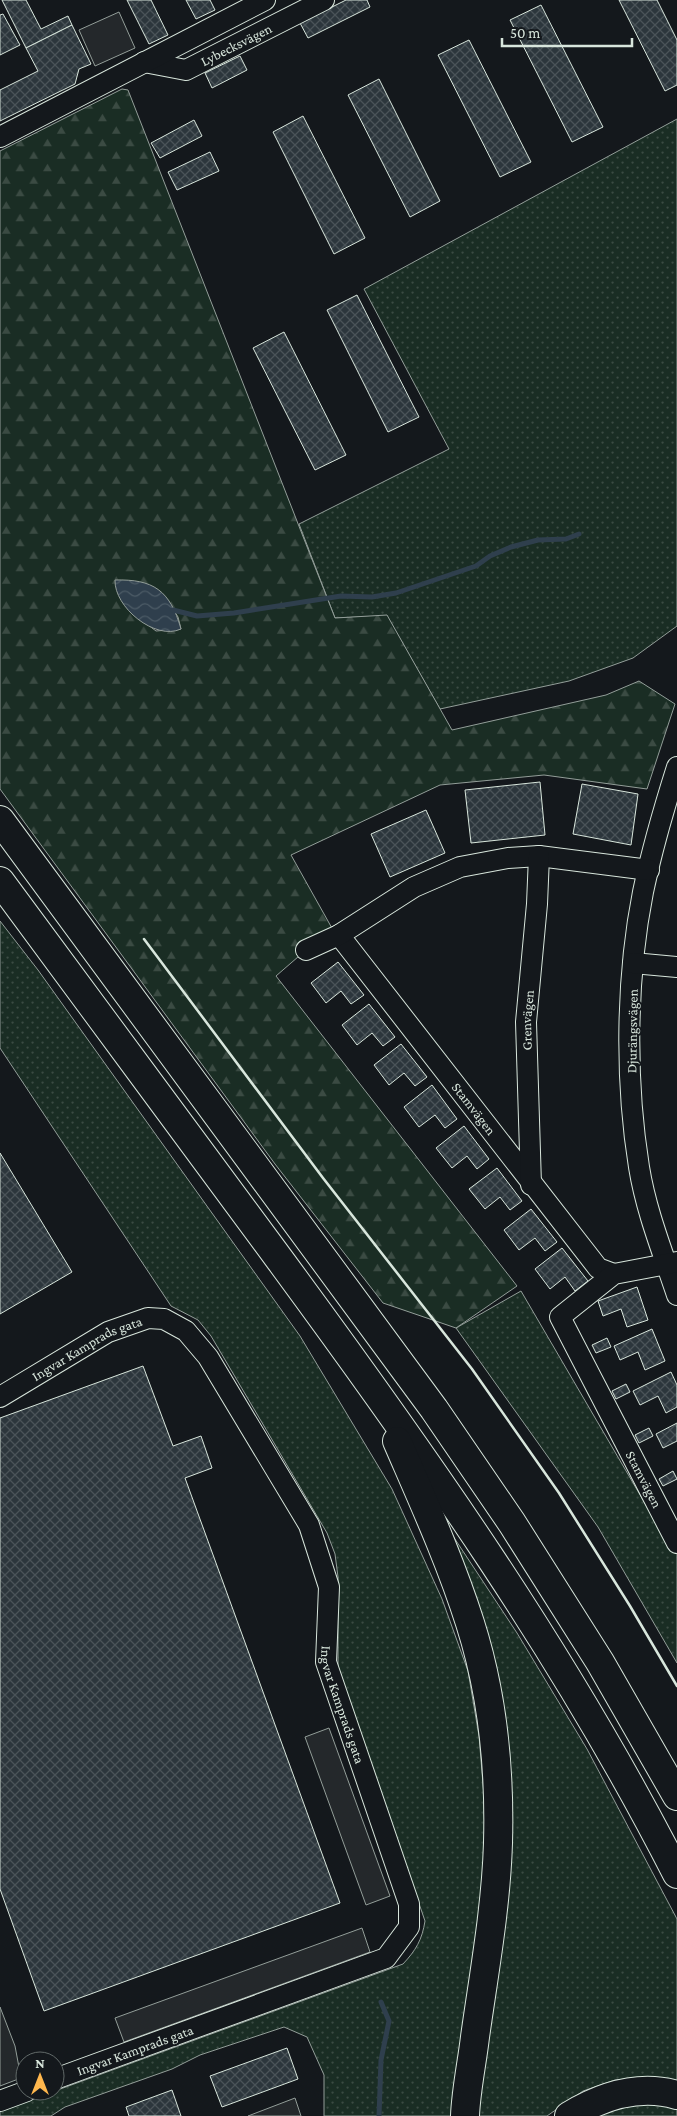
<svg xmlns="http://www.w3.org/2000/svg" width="677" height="2116" font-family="'Crimson Pro',serif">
	<defs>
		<pattern id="grass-dots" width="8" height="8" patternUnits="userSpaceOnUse" patternTransform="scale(1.25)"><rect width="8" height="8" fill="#1a2d24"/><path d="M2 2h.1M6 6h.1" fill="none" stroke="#3b4b43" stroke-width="1.8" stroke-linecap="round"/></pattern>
		<pattern id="forest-firs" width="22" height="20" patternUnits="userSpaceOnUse" patternTransform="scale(1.25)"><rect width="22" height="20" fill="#1a2d24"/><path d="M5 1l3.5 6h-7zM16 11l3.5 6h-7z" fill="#3b4b43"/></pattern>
		<pattern id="water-waves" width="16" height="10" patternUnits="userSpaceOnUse" patternTransform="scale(1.25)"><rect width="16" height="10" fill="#2f3f4d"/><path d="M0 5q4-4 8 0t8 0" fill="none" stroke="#4c5b66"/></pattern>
		<pattern id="building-cross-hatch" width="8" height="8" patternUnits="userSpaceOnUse" patternTransform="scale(1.25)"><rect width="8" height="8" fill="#2c363c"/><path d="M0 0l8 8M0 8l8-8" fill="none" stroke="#4a5358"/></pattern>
	</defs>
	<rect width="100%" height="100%" fill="#14181c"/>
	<!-- grass -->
	<g fill="url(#grass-dots)" stroke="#939e99">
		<polygon points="677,119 677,626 633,658 569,681 440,709 387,616 335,618 299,524 449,449 364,289"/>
		<path d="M0,921L38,970L300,1336L392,1489L442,1599L468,1671L479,1736L484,1796L485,1840L481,1895L453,2116H324V2075L307,2037L284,2027L200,2055L172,2069L65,2107L51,2116H0V2111L403,1964C416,1950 422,1940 425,1921L338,1667V1577L335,1554L327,1533L211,1336L198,1320L171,1306L0,1048Z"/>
		<polygon points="521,1291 667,1541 677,1552 677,1663 598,1527 456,1328"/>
		<polygon points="447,1527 517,1633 587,1749 677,1919 677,2082 650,2077 615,2080 583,2091 547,2116 476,2116 509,1840"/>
		<polygon points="654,2104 677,2107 677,2116 592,2116 625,2105"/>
	</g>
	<!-- forest -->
	<path fill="url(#forest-firs)" stroke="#939e99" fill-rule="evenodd" d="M122,89L128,90L335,618L387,615L452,730L606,695L639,681L675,704L647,789L544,775L440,785L291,855L333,930L306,950L276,976L517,1286L456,1328L383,1303L275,1164L0,789V151ZM167,599L178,617L181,629L156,631L130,611Z"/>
	<!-- parking -->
	<g fill="#24282b" stroke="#939e99">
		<polygon points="119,12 135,48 95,66 79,30"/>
		<polygon points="329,1728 390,1896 366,1905 305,1737"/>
		<polygon points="362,1928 370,1952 124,2042 115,2018"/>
		<polygon points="0,2007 15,2046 21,2078 0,2086"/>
		<polygon points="295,2098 301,2116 248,2116"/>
	</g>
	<!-- water -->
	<path fill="url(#water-waves)" stroke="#939e99" d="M115,580C153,579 170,590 181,629C155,641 114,607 115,580Z"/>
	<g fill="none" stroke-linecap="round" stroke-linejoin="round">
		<!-- stream -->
		<g stroke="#2f3f4d" stroke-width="5">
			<polyline points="173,610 197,616 234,613 341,596 372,597 396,593 476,566 490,556 511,547 538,540 566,539 579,534"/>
			<polyline points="379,2116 381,2060 389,2021 381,2002"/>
		</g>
	</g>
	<!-- building -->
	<g fill="url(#building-cross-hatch)" stroke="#d8e6dc">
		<polygon points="2,0 26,0 41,29 68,16 72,25 26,48"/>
		<polygon points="127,0 151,0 168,35 149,44"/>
		<polygon points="186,0 210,0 215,10 196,19"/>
		<polygon points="346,0 367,0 370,7 308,38 300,23"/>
		<polygon points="619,0 657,0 677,40 677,85 665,91"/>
		<polygon points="541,5 603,127 572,142 510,20"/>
		<polygon points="3,14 20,45 0,55 0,15"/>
		<polygon points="72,25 91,64 79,69 75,84 0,121 0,90 38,71 26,48"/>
		<polygon points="469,40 531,162 500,177 438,55"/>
		<polygon points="240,56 247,70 212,88 205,73"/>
		<polygon points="379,79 440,201 410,217 348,95"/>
		<polygon points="303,116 365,238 334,254 273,132"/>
		<polygon points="194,120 202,136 160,158 151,143"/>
		<polygon points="210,152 219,171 177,190 168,172"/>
		<polygon points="357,295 419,417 388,432 327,310"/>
		<polygon points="284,332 346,455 315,470 253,348"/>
		<polygon points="540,782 545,835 471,843 465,790"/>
		<polygon points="582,784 638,794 631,845 573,834"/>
		<polygon points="426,810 445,853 390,877 371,834"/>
		<polygon points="338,962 364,995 351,1004 341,991 326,1003 311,983"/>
		<polygon points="369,1004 395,1037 383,1046 372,1033 357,1045 342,1025"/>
		<polygon points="401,1044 427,1077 415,1086 404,1073 389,1085 374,1065"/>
		<polygon points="432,1085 457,1119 445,1128 435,1115 419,1127 404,1107"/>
		<polygon points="464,1126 489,1159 477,1169 467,1156 452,1168 436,1148"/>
		<polygon points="0,1153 72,1272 0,1314"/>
		<polygon points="497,1168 522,1201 510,1210 500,1197 485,1209 469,1189"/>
		<polygon points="531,1209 557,1242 545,1251 535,1238 519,1250 504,1230"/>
		<polygon points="562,1248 588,1281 575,1291 565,1277 550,1289 535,1269"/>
		<polygon points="637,1287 648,1320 627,1327 621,1309 603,1316 598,1301"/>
		<polygon points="652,1329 665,1361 645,1370 638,1352 620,1360 614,1346"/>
		<polygon points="607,1338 611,1347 596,1353 592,1345"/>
		<polygon points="143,1366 173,1446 201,1436 212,1468 185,1478 340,1903 44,2011 0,1889 0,1418"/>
		<polygon points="671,1372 677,1385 677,1407 666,1413 658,1396 640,1405 633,1391"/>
		<polygon points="626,1384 630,1392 616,1399 612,1391"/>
		<polygon points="677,1423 677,1441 663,1448 656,1434"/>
		<polygon points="649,1428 653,1436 639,1443 635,1435"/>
		<polygon points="673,1471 677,1479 663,1486 659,1479"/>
		<polygon points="287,2048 298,2079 222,2107 210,2076"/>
		<polygon points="172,2090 181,2116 129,2116 126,2107"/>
	</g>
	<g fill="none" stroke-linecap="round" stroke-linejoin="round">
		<defs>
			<g id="minor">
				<path id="s1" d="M144,62L186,70L324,0"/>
				<polyline points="0,137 265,0"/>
				<path d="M677,767C664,808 652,849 643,892C626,978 625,1080 639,1167C646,1211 663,1253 677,1295"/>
				<path id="s2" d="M339,935L598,1268L614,1274"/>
				<polyline points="306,950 339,935 414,887 460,867 508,858 539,856 649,870"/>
				<polyline points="633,963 677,967"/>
				<path id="s3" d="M531,1185L526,1022L537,904L539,856"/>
				<path id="s4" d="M677,1262L614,1274L560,1317L677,1543"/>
				<path id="s5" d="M0,1397L108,1332L148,1318L164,1319L186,1331L208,1357L309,1525L329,1587L326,1662L409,1904V1927L386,1958L55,2079"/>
				<polyline points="0,2101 27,2091"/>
			</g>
			<g id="highway">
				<polyline points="0,820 434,1409 512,1523 600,1662 677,1796"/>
				<path d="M0,881C93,1007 187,1134 280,1260C425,1457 566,1656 677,1874"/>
				<path d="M397,1441C423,1501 450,1560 470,1623C492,1692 500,1770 498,1843C496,1908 484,1973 475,2037C472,2063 466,2090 465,2116"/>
				<path d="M569,2116C602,2096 639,2084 677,2095"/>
			</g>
		</defs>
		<!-- minor casing -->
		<use href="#minor" stroke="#d8e6dc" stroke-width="22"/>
		<!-- highway casing -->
		<use href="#highway" stroke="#d8e6dc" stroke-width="30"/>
		<!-- minor -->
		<use href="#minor" stroke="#14181c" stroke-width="20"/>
		<!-- highway -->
		<use href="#highway" stroke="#14181c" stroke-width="28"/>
		<!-- wall -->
		<polyline stroke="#d8e6dc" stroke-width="2.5" points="144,939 323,1178 472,1369 559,1493 630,1606 677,1686"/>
	</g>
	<g text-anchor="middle" stroke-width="4" stroke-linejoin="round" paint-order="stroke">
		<!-- street labels -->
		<g font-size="14" fill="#d8e6dc" stroke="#14181c">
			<text dy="5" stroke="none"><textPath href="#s1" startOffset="99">Lybecksvägen</textPath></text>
			<text dy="5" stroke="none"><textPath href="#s3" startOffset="165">Grenvägen</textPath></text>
			<text transform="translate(632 1031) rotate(-89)" y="5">Djurängsvägen</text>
			<text dy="5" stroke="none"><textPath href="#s2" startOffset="220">Stamvägen</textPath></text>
			<text dy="5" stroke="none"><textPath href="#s5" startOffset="100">Ingvar Kamprads gata</textPath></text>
			<text dy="5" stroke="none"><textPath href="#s4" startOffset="316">Stamvägen</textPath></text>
			<text dy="5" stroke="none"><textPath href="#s5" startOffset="625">Ingvar Kamprads gata</textPath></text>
			<text transform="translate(135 2050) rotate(-20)" y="5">Ingvar Kamprads gata</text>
		</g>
	</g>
	<!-- north arrow -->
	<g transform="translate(40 2076)"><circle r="24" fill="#14181c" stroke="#626a69"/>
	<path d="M0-4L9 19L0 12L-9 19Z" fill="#ffb74d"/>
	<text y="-8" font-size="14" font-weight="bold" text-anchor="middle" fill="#d8e6dc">N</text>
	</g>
	<!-- scale -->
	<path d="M502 38v8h130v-8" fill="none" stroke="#d8e6dc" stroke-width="2.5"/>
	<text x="510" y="38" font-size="15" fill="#d8e6dc" stroke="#14181c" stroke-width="4" paint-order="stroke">50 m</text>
</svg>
